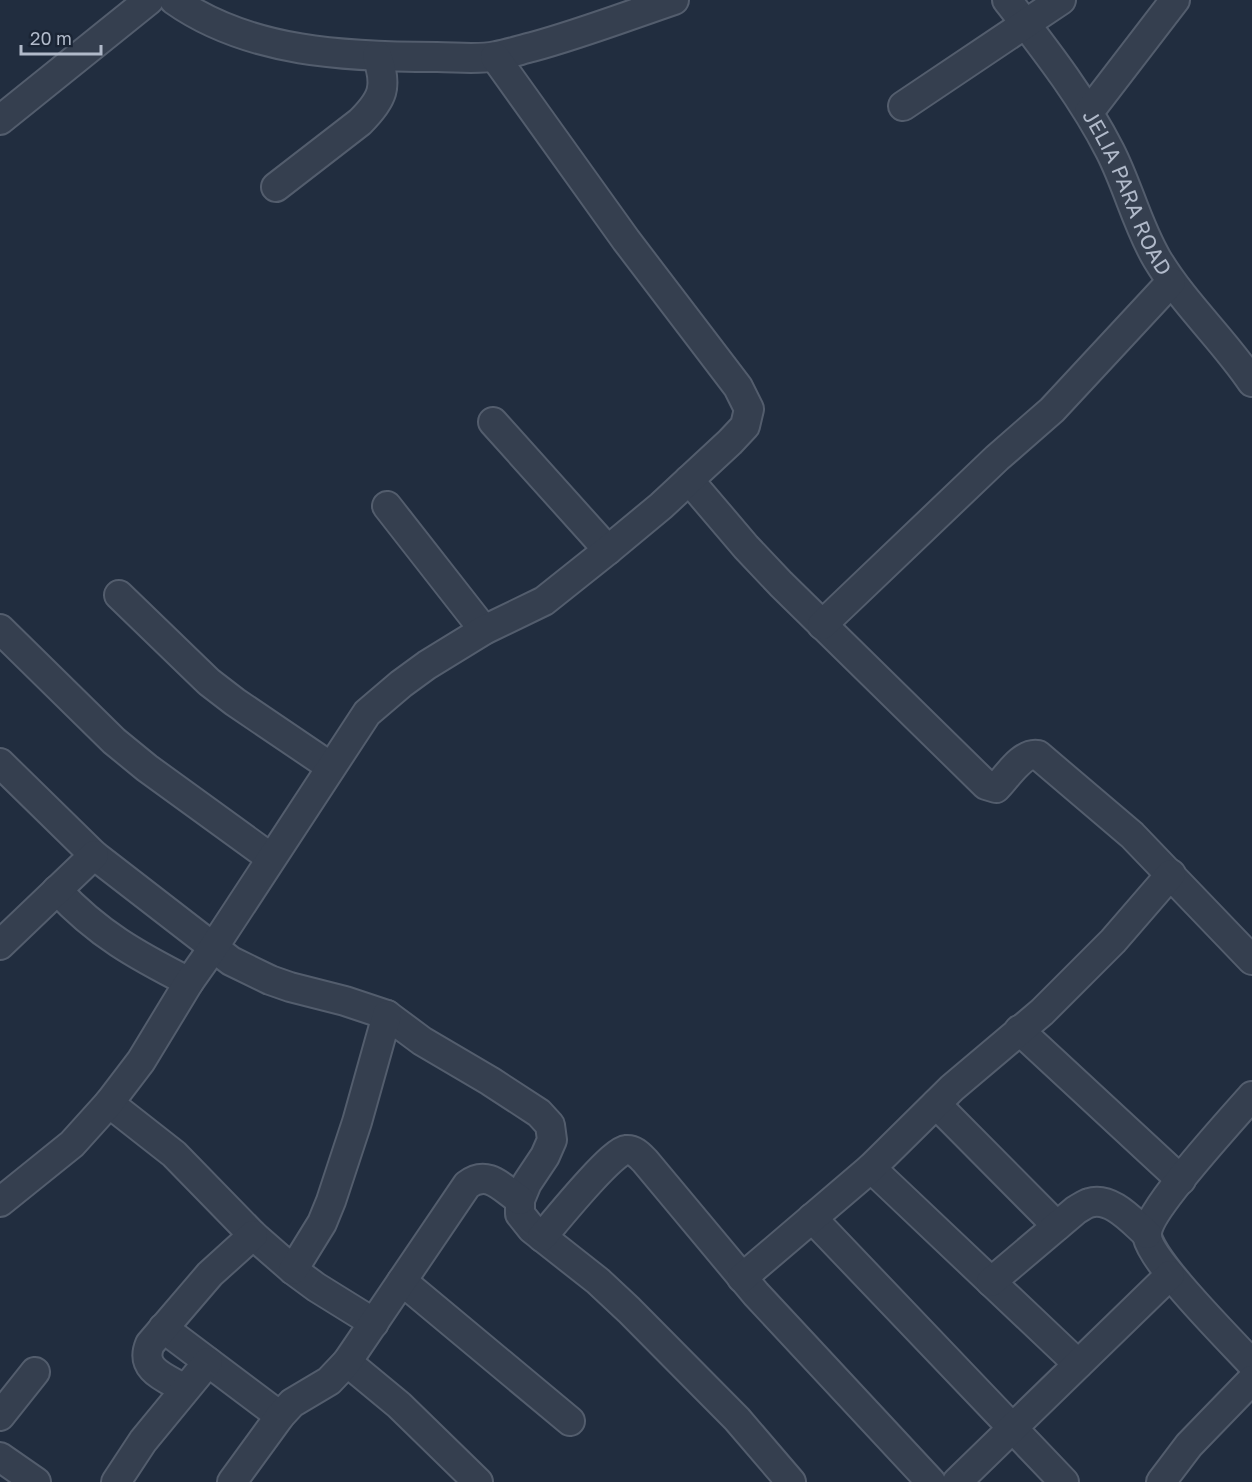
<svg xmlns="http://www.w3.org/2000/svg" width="1252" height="1482" font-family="'Golos Text',sans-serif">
	<rect width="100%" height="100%" fill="#212d3f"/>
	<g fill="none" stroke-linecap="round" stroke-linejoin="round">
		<defs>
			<g id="minor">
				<path d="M174,0C249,53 348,57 437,57C456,57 478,60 496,56C508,54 520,50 532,47C580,34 627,16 674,0"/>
				<path id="s1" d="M1007,0C1044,48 1082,96 1110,151C1128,186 1137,225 1157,259C1184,304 1223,339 1252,382"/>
				<polyline points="903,106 1061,0"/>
				<polyline points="1089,112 1175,0"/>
				<polyline points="0,120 149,0"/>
				<path d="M276,187L360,122C383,99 388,87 377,56"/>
				<polyline points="493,422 608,550"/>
				<path d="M689,480L746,547L781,584L986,785L996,788C1007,777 1022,752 1038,755L1132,835L1252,960"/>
				<polyline points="387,506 484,630"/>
				<polyline points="119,595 209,682 235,702 331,767"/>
				<polyline points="822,625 997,458 1052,410 1171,282"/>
				<polyline points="0,629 114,741 147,768 271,858"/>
				<polyline points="0,763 94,855 231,961 270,980 290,987 345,1001 387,1015 422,1041 490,1081 539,1113 550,1125 552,1140 545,1156 527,1183 520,1200 520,1214 532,1229 598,1281 629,1310 737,1419 791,1482"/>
				<path d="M57,890C98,934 136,955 189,982"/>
				<polyline points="0,945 94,855"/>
				<polyline points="1019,1030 1181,1180"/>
				<path d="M1252,1096C1232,1119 1149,1209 1147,1233C1145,1256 1233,1343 1252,1364"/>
				<polyline points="109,1103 174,1154 253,1235 293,1270 316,1287 374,1323"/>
				<polyline points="936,1104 1057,1226"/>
				<polyline points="871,1168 1078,1364"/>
				<polyline points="0,1202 72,1144 109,1103 141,1061 189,982 213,948 367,713 401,684 427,665 484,630 544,601 608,550 661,506 730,442 745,426 749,409 738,387 626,240 495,57"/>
				<polyline points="812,1218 1064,1482"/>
				<path d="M542,1237C554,1223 612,1151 626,1150C634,1149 640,1156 645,1161L756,1294L931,1482"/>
				<polyline points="293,1270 322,1223 331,1201 357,1122 387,1015"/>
				<polyline points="742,1278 871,1168 952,1088 1042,1012 1113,941 1171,874"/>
				<polyline points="402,1281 570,1421"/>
				<path d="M991,1282L1076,1210C1080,1208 1085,1204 1089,1203C1111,1196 1132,1221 1147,1234"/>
				<polyline points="163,1328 280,1416"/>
				<polyline points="347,1362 399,1405 478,1482"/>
				<path d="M185,1389C166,1378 139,1370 150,1344L210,1274L253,1235"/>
				<polyline points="0,1416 35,1372"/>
				<polyline points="0,1457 36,1482"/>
				<polyline points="116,1482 143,1441 208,1362"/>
				<path d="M232,1482L280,1416L292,1403L329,1381L347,1362L467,1185C488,1169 502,1188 520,1200"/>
				<polyline points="957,1482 1170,1275"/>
				<polyline points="1161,1482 1189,1445 1252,1380"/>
			</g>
		</defs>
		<!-- minor casing -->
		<use href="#minor" stroke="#535d6d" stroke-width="32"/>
		<!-- minor -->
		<use href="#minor" stroke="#353f4f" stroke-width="28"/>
	</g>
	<g text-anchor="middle" stroke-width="6" stroke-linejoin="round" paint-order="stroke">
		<!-- street labels -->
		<g font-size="21" fill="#b1baca" stroke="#1a2434">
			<text dy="7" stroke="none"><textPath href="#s1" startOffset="228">JELIA PARA ROAD</textPath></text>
		</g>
	</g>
	<!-- scale -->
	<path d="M21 45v9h80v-9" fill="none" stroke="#b1baca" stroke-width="3"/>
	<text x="30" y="45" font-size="18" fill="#b1baca" stroke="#1a2434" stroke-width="4.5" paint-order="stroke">20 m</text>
</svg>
